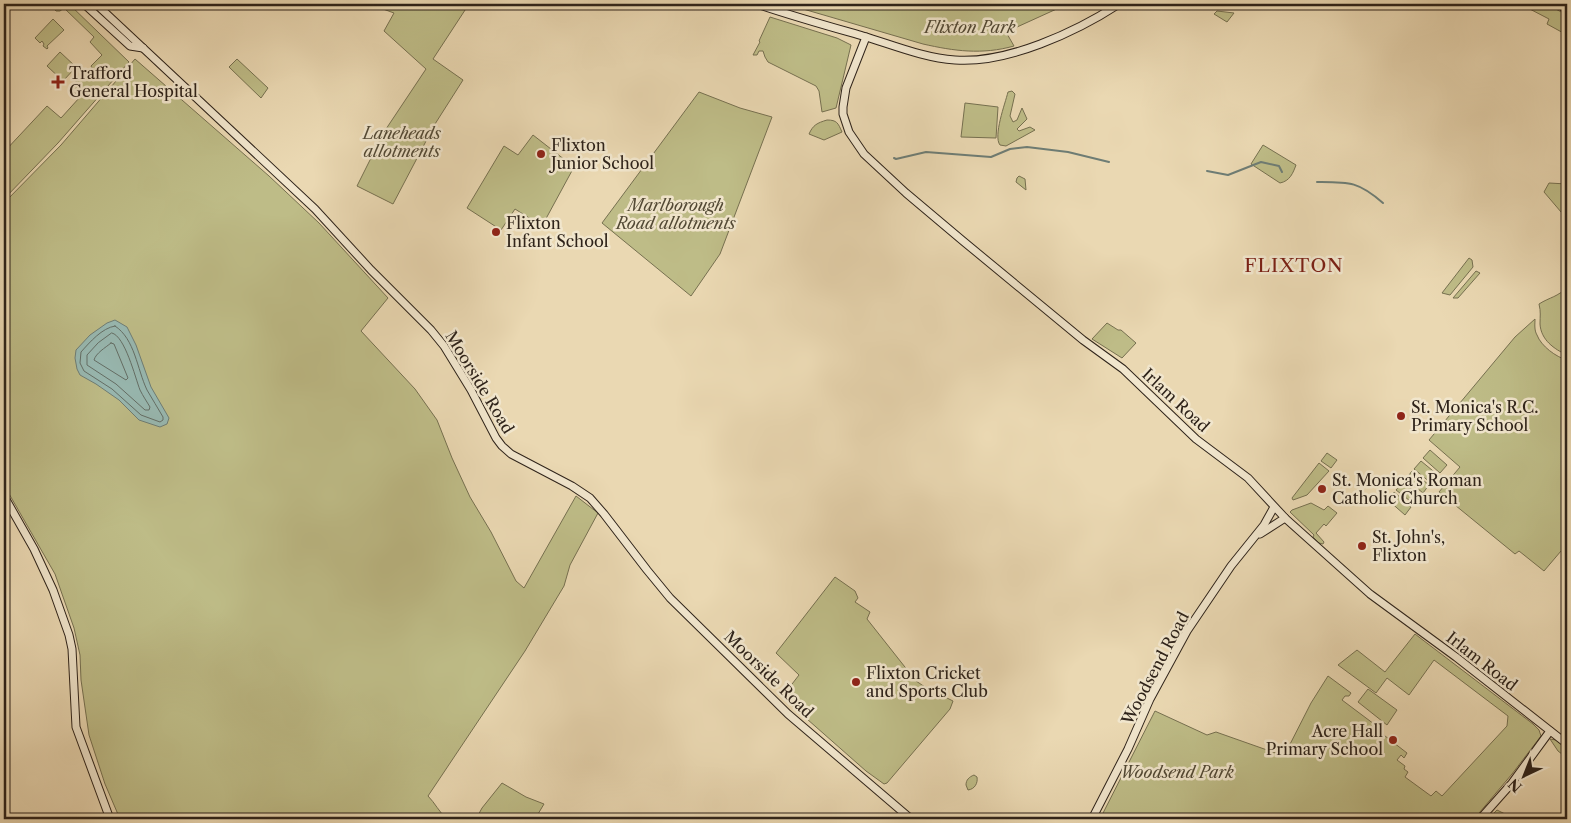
<svg xmlns="http://www.w3.org/2000/svg" width="1571" height="823" font-family="'Libre Caslon Text',serif">
	<rect width="100%" height="100%" fill="#ead8b2"/>
	<filter id="stains"><feTurbulence type="fractalNoise" baseFrequency=".004" numOctaves="4"/><feColorMatrix values="0 0 0 0 .2 0 0 0 0 .09 0 0 0 0 .02 0 0 0 .5 -.17"/></filter>
	<radialGradient id="worn" r=".72"><stop offset=".6" stop-color="#630" stop-opacity="0"/><stop offset="1" stop-color="#630" stop-opacity=".3"/></radialGradient>
	<!-- green -->
	<g fill="#bebc87" stroke="#767050">
		<polygon points="56,4 69,4 129,62 58,143 4,199 4,152 47,106 61,118 80,97 70,88 83,74 87,77 92,71 96,75 91,66 102,55 90,42 94,37 64,8 60,11 56,11 53,8"/>
		<polygon points="373,4 469,4 433,59 463,80 435,124 393,204 357,186 384,132 426,69 384,31 394,13 372,5"/>
		<path d="M786,4H1062L1061,7L1006,32L1014,46C982,55 954,51 923,44Z"/>
		<polygon points="1517,4 1546,4 1567,15 1567,35 1547,24 1549,19 1524,6"/>
		<polygon points="1217,11 1234,13 1227,22 1214,14"/>
		<polygon points="770,17 837,38 851,45 836,108 822,112 819,91 816,86 768,62 765,57 763,51 759,51 757,55 753,55 760,42 759,41"/>
		<polygon points="53,19 64,30 47,46 48,48 47,49 43,46 44,44 42,41 40,43 35,38"/>
		<polygon points="60,52 76,67 63,81 47,66"/>
		<path d="M135,59L269,176L319,223L388,298L361,331L415,389L437,420L452,458L470,497L491,532L516,581L524,588L576,496L598,513L570,565L564,586L525,651L428,796C435,803 439,812 447,819H120L105,784L89,735L81,680L80,655L74,628L55,574L4,485V203L61,145Z"/>
		<polygon points="237,59 268,88 261,98 229,67"/>
		<path d="M1012,91L1015,94L1010,116L1013,122L1017,120L1022,108L1027,119L1017,129L1019,131L1030,127L1035,130L1006,146L1000,145C993,136 1005,104 1008,92Z"/>
		<polygon points="699,92 740,108 772,117 720,254 691,296 602,223"/>
		<polygon points="965,103 998,107 996,138 961,137"/>
		<path d="M827,120C837,120 838,123 842,132L824,140L809,134C813,125 817,123 827,120Z"/>
		<polygon points="533,135 574,167 542,226 515,209 501,230 467,208 504,146 518,155"/>
		<path d="M1263,145L1296,165C1293,173 1290,181 1280,183L1251,164Z"/>
		<polygon points="1019,176 1025,179 1026,190 1016,182 1017,178"/>
		<polygon points="1549,183 1567,184 1567,219 1544,192"/>
		<polygon points="1469,258 1472,260 1473,267 1450,295 1442,293"/>
		<polygon points="1476,271 1480,273 1458,298 1453,298"/>
		<path d="M1567,287V355C1554,349 1541,340 1540,324C1540,316 1541,312 1539,304C1550,297 1558,297 1567,287Z"/>
		<path d="M1535,319C1535,324 1534,330 1537,335C1541,346 1556,357 1567,360V555L1561,551L1544,571L1519,551L1515,554L1439,492L1460,467L1429,440L1515,337Z"/>
		<polygon points="1107,323 1118,330 1121,330 1136,343 1122,358 1092,339"/>
		<polygon points="1430,450 1447,465 1440,473 1423,458"/>
		<polygon points="1327,453 1337,460 1331,468 1321,461"/>
		<polygon points="1421,461 1438,475 1431,483 1414,469"/>
		<polygon points="1319,463 1329,471 1307,495 1293,500 1292,498"/>
		<polygon points="1412,471 1429,485 1423,493 1406,479"/>
		<polygon points="1403,482 1420,496 1414,504 1396,490"/>
		<polygon points="1394,492 1411,507 1405,515 1388,500"/>
		<polygon points="1311,503 1324,510 1328,506 1337,513 1326,526 1324,524 1316,533 1324,542 1323,544 1319,543 1313,537 1314,535 1290,512 1292,510"/>
		<polygon points="835,577 855,591 858,598 855,602 870,612 867,619 916,681 925,687 953,701 950,709 887,783 884,784 866,771 782,697 799,675 776,653"/>
		<polygon points="1415,634 1533,724 1539,730 1541,736 1512,774 1474,819 1100,819 1155,711 1207,735 1216,732 1284,756 1311,703 1328,676 1351,693 1349,696 1345,696 1342,700 1378,727 1376,729 1407,753 1404,758 1401,755 1397,760 1405,766 1404,769 1408,772 1405,777 1431,796 1436,791 1442,796 1507,726 1508,716 1434,660 1409,695 1387,678 1376,693 1338,665 1357,650 1385,672"/>
		<polygon points="1368,689 1397,710 1387,725 1358,702"/>
		<polygon points="1550,739 1556,740 1567,748 1567,758 1558,751"/>
		<path d="M974,775L977,777C978,783 975,789 968,790L966,785C966,780 969,777 974,775Z"/>
		<polygon points="502,783 526,797 544,804 535,819 476,819 482,808"/>
		<polygon points="1497,810 1515,819 1488,819"/>
	</g>
	<!-- water -->
	<polygon fill="#98b9b2" stroke="#6e7d75" points="115,320 127,327 136,345 151,387 169,418 167,424 160,427 139,420 119,400 96,384 80,375 77,369 75,358 76,350 90,335 107,323"/>
	<g fill="none" stroke-linecap="round" stroke-linejoin="round">
		<!-- shore -->
		<g stroke="#636e66" stroke-width="1">
			<path d="M115,326C135,339 137,369 147,390C152,399 158,408 163,417V420L160,422L141,415L112,389L84,371L80,363L81,352C90,342 102,328 115,326Z"/>
			<path d="M112,333C125,336 135,377 140,390C143,396 147,402 150,407L149,410H145L116,384L87,365V355L98,343Z"/>
			<path d="M111,343L114,344L128,378L126,380L94,360C96,353 105,348 111,343Z"/>
		</g>
		<!-- stream -->
		<g stroke="#6e7d75" stroke-width="2">
			<polyline points="894,158 896,159 926,152 991,157 1010,149 1027,147 1068,152 1109,162"/>
			<polyline points="1207,171 1228,175 1261,162 1279,166 1282,172"/>
			<path d="M1317,182C1349,182 1358,181 1383,203"/>
		</g>
		<defs>
			<g id="secondary">
				<polyline points="84,4 130,46 143,48"/>
				<polyline points="96,4 315,209 371,270 431,330 444,346 471,390 496,438 502,446 511,454 572,486 590,498 604,514 647,570 670,598 788,714 911,819"/>
				<path d="M757,4C792,16 828,26 863,36C893,45 924,58 955,60C1007,64 1076,32 1119,4"/>
				<polyline points="866,37 846,88 843,107 843,114 849,132 864,154 906,193 963,241 1083,340 1123,369 1196,439 1248,478 1285,518 1370,594 1456,657 1567,744"/>
				<polyline points="4,496 34,549 53,590 69,635 72,649 76,727 110,819"/>
				<polyline points="1260,534 1285,518"/>
				<polyline points="1092,819 1128,749 1150,699 1187,631 1231,566 1264,525 1274,507"/>
				<polyline points="1480,819 1512,783 1550,731"/>
			</g>
		</defs>
		<!-- secondary casing -->
		<use href="#secondary" stroke="#2e231a" stroke-width="9"/>
		<!-- secondary -->
		<use href="#secondary" stroke="#f1e6cd" stroke-width="7"/>
		<defs>
			<polyline id="rail" points="1552,4 1567,12"/>
		</defs>
		<!-- rail casing -->
		<use href="#rail" stroke="#2e231a" stroke-width="4"/>
		<!-- rail -->
		<use href="#rail" stroke="#f1e6cd" stroke-width="2" stroke-dasharray="5.5" stroke-linecap="butt"/>
	</g>
	<!-- markers -->
	<g fill="#8f2418" stroke="#f1e6cd" stroke-width="2">
		<path d="M55.5 74.5h5v5h5v5h-5v5h-5v-5h-5v-5h5z"/>
		<circle cx="541" cy="154" r="5"/>
		<circle cx="496" cy="232" r="5"/>
		<circle cx="1401" cy="416" r="5"/>
		<circle cx="1322" cy="489" r="5"/>
		<circle cx="1362" cy="546" r="5"/>
		<circle cx="856" cy="682" r="5"/>
		<circle cx="1393" cy="740" r="5"/>
	</g>
	<g text-anchor="middle" stroke-width="5" stroke-linejoin="round" paint-order="stroke">
		<!-- park labels -->
		<g font-size="16" font-style="italic" fill="#524935" stroke="#f1e6cd">
			<text x="970" y="33">Flixton Park</text>
			<text x="402" y="139">Laneheads<tspan x="402" dy="18">allotments</tspan></text>
			<text x="676" y="211">Marlborough<tspan x="676" dy="18">Road allotments</tspan></text>
			<text x="1177" y="778">Woodsend Park</text>
		</g>
		<!-- poi labels -->
		<g font-size="16" fill="#2e231a" stroke="#f1e6cd" text-anchor="start">
			<text x="69" y="79">Trafford<tspan x="69" dy="18">General Hospital</tspan></text>
			<text x="551" y="151">Flixton<tspan x="551" dy="18">Junior School</tspan></text>
			<text x="506" y="229">Flixton<tspan x="506" dy="18">Infant School</tspan></text>
			<text x="1411" y="413">St. Monica's R.C.<tspan x="1411" dy="18">Primary School</tspan></text>
			<text x="1332" y="486">St. Monica's Roman<tspan x="1332" dy="18">Catholic Church</tspan></text>
			<text x="1372" y="543">St. John's,<tspan x="1372" dy="18">Flixton</tspan></text>
			<text x="866" y="679">Flixton Cricket<tspan x="866" dy="18">and Sports Club</tspan></text>
			<text x="1383" y="737" text-anchor="end">Acre Hall<tspan x="1383" dy="18">Primary School</tspan></text>
		</g>
		<!-- street labels -->
		<g font-size="16" fill="#2e231a" stroke="#f1e6cd">
			<text transform="translate(480 382) rotate(59)" y="6">Moorside Road</text>
			<text transform="translate(1176 400) rotate(43)" y="6">Irlam Road</text>
			<text transform="translate(1482 661) rotate(38)" y="6">Irlam Road</text>
			<text transform="translate(1155 668) rotate(-62)" y="6">Woodsend Road</text>
			<text transform="translate(769 674) rotate(44)" y="6">Moorside Road</text>
		</g>
		<!-- quarter labels -->
		<g font-size="19" letter-spacing="1" fill="#7a1f14" stroke="#f1e6cd">
			<text x="1294" y="272">FLIXTON</text>
		</g>
	</g>
	<!-- margin -->
	<rect width="1571" height="823" fill="none" stroke="#ead8b2" stroke-width="20"/>
	<rect x="5" y="5" width="1561" height="813" fill="none" stroke="#2e231a" stroke-width="2.5"/>
	<rect x="10" y="10" width="1551" height="803" fill="none" stroke="#2e231a"/>
	<!-- north arrow -->
	<g transform="translate(1524 776) rotate(223)" stroke="#f1e6cd" stroke-width="4" paint-order="stroke">
	<path d="M0-4L9 19L0 12L-9 19Z" fill="#2e231a"/>
	<text y="-8" font-size="14" font-weight="bold" text-anchor="middle" fill="#2e231a">N</text>
	</g>
	<rect width="100%" height="100%" filter="url(#stains)"/>
	<rect width="100%" height="100%" fill="url(#worn)"/>
</svg>
